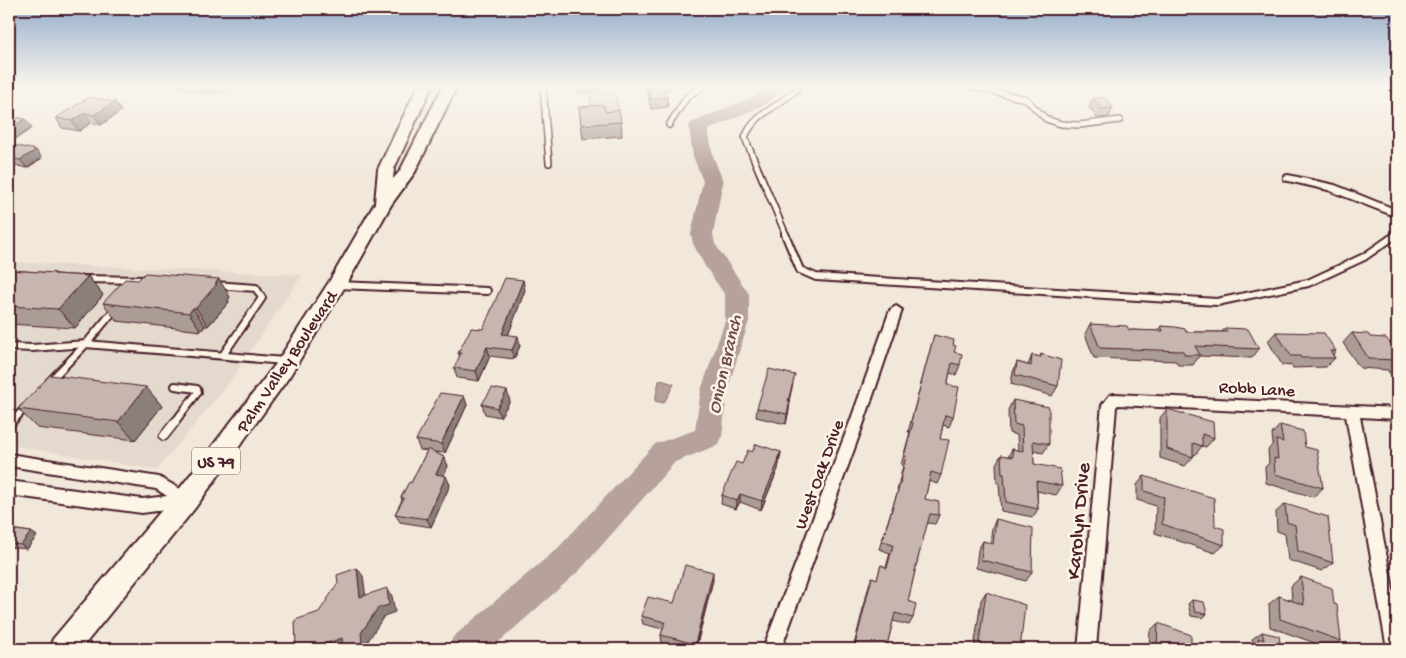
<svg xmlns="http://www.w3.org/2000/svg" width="1406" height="658" font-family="'Gochi Hand',sans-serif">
	<rect width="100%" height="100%" fill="#f1e8da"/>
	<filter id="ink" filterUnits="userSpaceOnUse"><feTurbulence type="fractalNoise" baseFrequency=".02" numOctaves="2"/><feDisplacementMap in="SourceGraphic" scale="10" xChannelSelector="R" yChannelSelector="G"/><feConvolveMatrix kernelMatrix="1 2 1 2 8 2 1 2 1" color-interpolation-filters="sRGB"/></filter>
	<g filter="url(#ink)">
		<!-- built -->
		<polygon fill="#e4d9cd" points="9,262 302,275 229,383 157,470 9,445"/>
		<!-- green -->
		<polygon fill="#d8cac0" stroke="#917476" points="615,92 619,111 593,114 590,95"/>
		<!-- water -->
		<g fill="#b6a19c" stroke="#8b6d6f">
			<path d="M178,86H236C217,97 197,95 178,86Z"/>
			<polygon points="661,380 674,384 664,403 655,401 659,381"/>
		</g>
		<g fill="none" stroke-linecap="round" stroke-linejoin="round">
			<!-- river -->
			<polygon fill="#b6a19c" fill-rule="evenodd" points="766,86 785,86 766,104 708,130 713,156 723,181 713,234 715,244 749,294 749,321 727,390 722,437 718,445 675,462 580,570 491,649 448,649 453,637 558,548 655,444 695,430 701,390 725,321 725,295 705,266 693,244 691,234 703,181 693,156 689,127 691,123 754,96"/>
			<defs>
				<g id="service-far2">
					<polyline points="543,86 549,163"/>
					<polyline points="970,86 1026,99 1046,119 1061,124 1079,125 1120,120"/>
					<polyline points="669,125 687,97 703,86"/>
					<path d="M786,235L745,138C753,114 780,106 797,89L796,86"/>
					<polyline points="1395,235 1397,234"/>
				</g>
				<g id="service-far1">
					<polyline points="785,234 800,270 816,277 1217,302 1308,283 1364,257 1397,234"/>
					<polyline points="83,279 146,280"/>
					<polyline points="215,285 256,288 262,298 223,355"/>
					<polyline points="338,285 487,291"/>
					<polyline points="9,347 32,348 86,344 116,308"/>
					<polyline points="49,382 86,344 284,361"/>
					<polyline points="11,423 25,408"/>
					<polyline points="174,423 198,392 197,389 175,386"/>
				</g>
				<g id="service">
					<polyline points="9,425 12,422"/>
					<polyline points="164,436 175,422"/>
				</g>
				<g id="minor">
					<polygon points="1288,175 1335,185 1397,210 1397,217 1328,190 1284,180 1284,176"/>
					<polygon points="896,306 902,310 864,422 781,649 763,649 850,422 890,310"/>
					<polygon points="1115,394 1397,408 1397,419 1360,417 1397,610 1397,649 1387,649 1346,416 1118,405 1116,407 1096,649 1078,649 1102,405 1110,395"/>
					<polygon points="9,454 159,477 191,495 194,500 191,505 186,507 142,513 9,495 9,481 142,499 167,496 156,489 9,466"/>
				</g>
				<polygon id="trunk" points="418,86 432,86 394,169 393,179 400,171 443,86 457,86 415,172 391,205 346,285 289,377 195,508 81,649 49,649 53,639 177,492 275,365 329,282 375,203 378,169"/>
			</defs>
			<!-- service-far2 casing -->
			<use href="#service-far2" stroke="#4a1f2b" stroke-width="8"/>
			<!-- service-far1 casing -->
			<use href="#service-far1" stroke="#4a1f2b" stroke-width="10"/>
			<!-- service casing -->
			<use href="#service" stroke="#4a1f2b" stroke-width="11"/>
			<!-- minor casing -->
			<use href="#minor" stroke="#4a1f2b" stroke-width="4"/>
			<!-- trunk casing -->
			<use href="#trunk" stroke="#4a1f2b" stroke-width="4"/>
			<!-- service-far2 -->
			<use href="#service-far2" stroke="#fcf5e5" stroke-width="5"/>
			<!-- service-far1 -->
			<use href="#service-far1" stroke="#fcf5e5" stroke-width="6"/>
			<!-- service -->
			<use href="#service" stroke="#fcf5e5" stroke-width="8"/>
			<!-- minor -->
			<use href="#minor" fill="#fcf5e5" fill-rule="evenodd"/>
			<!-- trunk -->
			<use href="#trunk" fill="#fcf5e5" fill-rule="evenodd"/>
		</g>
		<!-- wall -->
		<g fill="#ab9d96" stroke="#4a1f2b">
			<polygon points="576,86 600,86 601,91 577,93"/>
			<polygon points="646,86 671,86 671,90 665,91 667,98 668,107 651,109"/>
			<polygon points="1093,98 1113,108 1109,117 1097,118 1089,107"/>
			<polygon points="115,102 121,111 101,125 91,123 79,131 62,128 56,118"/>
			<polygon points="579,107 605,112 621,122 622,136 583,139"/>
			<polygon points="9,116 25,119 32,128 14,140 9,139"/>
			<polygon points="9,144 42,158 27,168 9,164"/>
			<polygon points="9,270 55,273 56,274 88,276 103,295 75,328 9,324"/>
			<polygon points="525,290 508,335 520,346 514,359 490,356 479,381 457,378 454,368 460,357 458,353 483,329"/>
			<polygon points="230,297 228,300 229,302 208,326 205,326 201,331 117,321 103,303"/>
			<polygon points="1090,324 1129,330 1158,331 1161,326 1186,332 1222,332 1225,328 1259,349 1252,358 1199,356 1193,365 1178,365 1176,361 1094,358 1085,334"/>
			<polygon points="1276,332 1336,351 1333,355 1335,358 1326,367 1293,368 1292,366 1282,365 1268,341"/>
			<polygon points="1352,333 1370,337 1391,344 1397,345 1397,373 1389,373 1388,370 1360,368 1343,343"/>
			<polygon points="934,335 953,345 954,352 960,365 956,375 950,373 947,385 953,417 949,427 943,425 940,439 941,475 937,484 929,481 925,499 939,515 935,524 927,523 918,558 908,601 913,618 909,625 893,621 886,649 853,649 869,585 872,577 877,579 881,565 886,567 890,553 879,549 898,490 897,490 903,466 901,465 910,432 908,432"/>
			<polygon points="1041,354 1058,386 1052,396 1011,384 1013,372 1017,362 1028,365 1032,355 1040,357"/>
			<polygon points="793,384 789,401 790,401 786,424 756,417 757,408"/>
			<polygon points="464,396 467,405 445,453 434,452 444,457 448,466 444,475 450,485 431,527 400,522 395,514 402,500 401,497 411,483 427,451 420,450 416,440"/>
			<polygon points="1013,400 1049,444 1043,453 1033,451 1034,464 1062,486 1056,495 1037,491 1038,509 1033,517 1001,511 999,483 997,483 996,464 1001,455 1008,457 1012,449 1018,450 1017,435 1009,433 1008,410"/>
			<polygon points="510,401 500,417 485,414 482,404"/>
			<polygon points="162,406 135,440 37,428 18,409"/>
			<polygon points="1167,409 1214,438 1206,447 1202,446 1195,455 1193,455 1193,457 1185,466 1160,458 1160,418"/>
			<polygon points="1280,425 1305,447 1323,488 1313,497 1266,483 1265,467 1269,463 1268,450 1273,444 1272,434"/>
			<polygon points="752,452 781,452 778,469 761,510 740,502 736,509 721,504 722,495"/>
			<polygon points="1144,476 1215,526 1224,545 1215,553 1155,533 1156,506 1137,500 1137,485"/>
			<polygon points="1285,504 1333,563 1322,571 1288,560 1285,534 1277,531 1276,512"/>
			<polygon points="996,519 1032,572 1026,581 976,568 978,550 983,541 990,543 992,528"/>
			<polygon points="9,529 31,532 37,536 27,549 9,547"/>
			<polygon points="1301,577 1334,604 1341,641 1329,648 1270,627 1269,604 1279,596 1292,601 1291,586"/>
			<polygon points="713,580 696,649 687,649 662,643 661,635 663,629 643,624 641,616 674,603"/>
			<polygon points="986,592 1020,649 974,649 981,600"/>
			<polygon points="1192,600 1207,614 1203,618 1191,616 1188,604"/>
			<polygon points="1158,623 1191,649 1149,649 1150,631"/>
			<polygon points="1262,632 1280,643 1302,649 1248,649 1248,646 1253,642 1252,639"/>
		</g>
		<!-- shaded-wall -->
		<g fill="#8b7f7a" stroke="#4a1f2b">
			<polygon points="115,102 121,111 101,125 94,115"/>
			<polygon points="85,113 91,123 79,131 72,121"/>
			<polygon points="25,119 32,128 14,140 9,134 9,129"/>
			<polygon points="36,150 42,158 27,168 20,160"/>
			<polygon points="88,276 103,295 75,328 58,309"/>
			<polygon points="219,279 230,297 228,300 229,302 208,326 196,308"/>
			<polygon points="523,280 525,290 505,344 502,334"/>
			<polygon points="193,308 205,326 201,331 189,313"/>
			<polygon points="518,336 520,346 514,359 512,350"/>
			<polygon points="487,347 490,356 479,381 476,371"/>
			<polygon points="146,387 162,406 135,440 118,422"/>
			<polygon points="507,391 510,401 500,417 497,408"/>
			<polygon points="464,396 467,405 445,453 441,444"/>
			<polygon points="790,401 789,411 786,424 787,414"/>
			<polygon points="781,452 778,469 761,510 762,501"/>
			<polygon points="444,457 448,466 440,483 436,474"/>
			<polygon points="446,476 450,485 431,527 427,519"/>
			<polygon points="740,494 740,502 736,509 737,501"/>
			<polygon points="31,532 37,536 27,549 21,545"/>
			<polygon points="357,568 363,576 367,605 360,597"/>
			<polygon points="713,572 713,580 695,649 695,644"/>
			<polygon points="387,588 392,596 395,612 384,616 368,641 369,649 343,649 361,633"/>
			<polygon points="342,638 349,645 338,649 311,649"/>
		</g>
		<!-- building -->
		<g fill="#c7b6af" stroke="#4a1f2b">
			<polygon points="648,86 664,86 667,98 651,99"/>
			<polygon points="89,97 115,102 94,115 85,113 72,121 56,118"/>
			<polygon points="1093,98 1106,98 1113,108 1101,109"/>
			<polygon points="604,105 605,112 619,110 621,122 581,125 579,107"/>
			<polygon points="9,116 25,119 9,129"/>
			<polygon points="9,144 36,150 20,160 9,158"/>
			<polygon points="9,270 55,273 54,274 88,276 58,309 9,306"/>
			<polygon points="145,273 219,279 215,284 217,284 196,308 193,308 189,313 103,303 125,279 138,280"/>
			<polygon points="505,278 523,280 502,334 518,336 512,350 487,347 476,371 454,368 461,353 458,353 471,328 483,329"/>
			<polygon points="1090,324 1127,326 1129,330 1163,331 1161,326 1175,327 1185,329 1186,332 1227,332 1225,328 1248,329 1259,349 1195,346 1200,355 1185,355 1183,351 1100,348"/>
			<polygon points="1276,332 1324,333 1336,351 1330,351 1335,358 1301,358 1300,356 1291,356"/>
			<polygon points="1352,333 1368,334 1370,337 1386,338 1391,344 1397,345 1397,360 1369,359"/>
			<polygon points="934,335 954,340 953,345 956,346 954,352 962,354 960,365 952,363 947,385 959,387 953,417 945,415 940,439 949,440 941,475 931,472 925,499 939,502 939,515 930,514 918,558 908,601 916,604 913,618 895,613 886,649 854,649 872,577 877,579 881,565 887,568 893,545 882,541 901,481 900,481 906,456 904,456 913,423 911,422"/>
			<polygon points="1041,354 1061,360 1058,386 1015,375 1017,362 1031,366 1032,355 1041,357"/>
			<polygon points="769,369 795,375 788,401 790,401 787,414 757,408"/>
			<polygon points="50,375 146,387 118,422 18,409"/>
			<polygon points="492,388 507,391 497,408 482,404"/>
			<polygon points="440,393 464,396 441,444 416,440"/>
			<polygon points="1013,400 1049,407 1049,444 1033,441 1034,464 1060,469 1062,486 1036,481 1038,509 1006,502 1004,474 1002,474 1001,455 1013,457 1012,449 1023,451 1022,426 1014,424"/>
			<polygon points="1167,409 1213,422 1214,438 1202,434 1202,446 1193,443 1193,457 1167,449"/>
			<polygon points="1280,425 1303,431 1305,447 1317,450 1323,488 1275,474 1274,458 1278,459 1276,440 1283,442"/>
			<polygon points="756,444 781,452 777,459 779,460 762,501 740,494 737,501 722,495 736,462 742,464 748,450 752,452"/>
			<polygon points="428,449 444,457 436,474 446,476 427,519 395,514 404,498 401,497 409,482 411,483"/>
			<polygon points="1144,476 1214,498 1215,526 1224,529 1224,545 1162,524 1164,497 1144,491"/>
			<polygon points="1285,504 1328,517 1333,563 1298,551 1295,525 1287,522"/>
			<polygon points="996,519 1033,528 1032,572 981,560 983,541 993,544"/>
			<polygon points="9,529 31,532 21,545 9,543"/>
			<polygon points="685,565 713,572 695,644 661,635 665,622 641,616 648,597 674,603"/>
			<polygon points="357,568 360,597 387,588 389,605 378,608 361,633 362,642 343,649 342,638 311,649 296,649 295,620 319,612 338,583 337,575"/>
			<polygon points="1301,577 1332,588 1334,604 1337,605 1341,641 1280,619 1279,596 1304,605"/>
			<polygon points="986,592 1025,605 1020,649 996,649 979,643"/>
			<polygon points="1192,600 1204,602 1207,614 1195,612"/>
			<polygon points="1158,623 1191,635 1191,649 1157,649"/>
			<polygon points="1262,632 1279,636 1280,643 1302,649 1260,649 1258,638 1264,640"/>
		</g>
	</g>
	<!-- sky -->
	<linearGradient id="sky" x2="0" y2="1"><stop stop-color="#94acca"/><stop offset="0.48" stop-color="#f9f5ee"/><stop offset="1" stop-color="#f9f5ee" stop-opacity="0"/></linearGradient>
	<rect width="1406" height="178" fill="url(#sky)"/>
	<g text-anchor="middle" stroke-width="5" stroke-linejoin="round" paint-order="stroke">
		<!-- shield labels -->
		<rect fill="#fcf5e5" stroke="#7f5f63" stroke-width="1" x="192" y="447.5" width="48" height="27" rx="4"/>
		<g font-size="16" font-weight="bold" fill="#4a1f2b">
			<text x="216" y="467">US 79</text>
		</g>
		<!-- street labels -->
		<g font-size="18" fill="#4a1f2b" stroke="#fcf5e5">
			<text transform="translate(286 361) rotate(-56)" y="6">Palm Valley Boulevard</text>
			<text transform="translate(1257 388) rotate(3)" y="6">Robb Lane</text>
			<text transform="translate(818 474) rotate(-70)" y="6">West Oak Drive</text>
		</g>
		<!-- water labels -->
		<g font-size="19" font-style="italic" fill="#704c53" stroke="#fcf5e5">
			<text transform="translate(723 364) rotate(-77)" y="7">Onion Branch</text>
		</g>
		<!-- near-street labels -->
		<g font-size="21" fill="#4a1f2b" stroke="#fcf5e5">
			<text transform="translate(1077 521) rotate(-85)" y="7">Karolyn Drive</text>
		</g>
	</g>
	<!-- margin -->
	<rect width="1406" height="658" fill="none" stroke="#fcf5e5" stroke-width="30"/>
	<rect x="15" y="15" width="1376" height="628" fill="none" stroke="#4a1f2b" stroke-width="2" filter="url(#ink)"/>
</svg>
